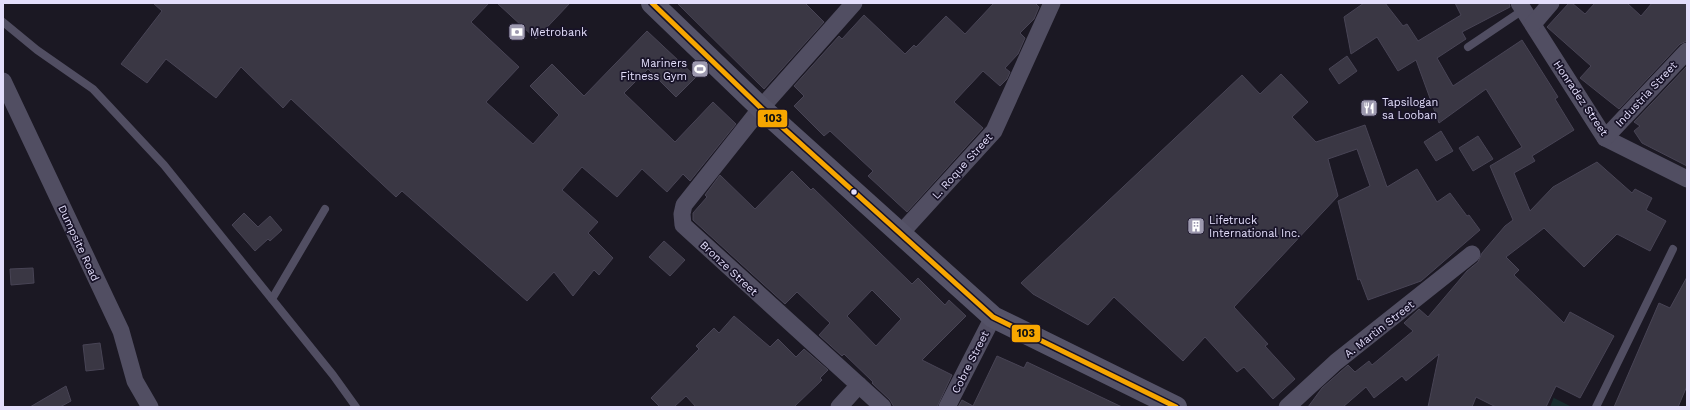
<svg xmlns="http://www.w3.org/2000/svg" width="1690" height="410" font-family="'Work Sans',sans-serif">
	<rect width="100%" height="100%" fill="#1b1823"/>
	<!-- green -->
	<polygon fill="#182d2f" points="1554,397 1554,398 1572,407 1550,407"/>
	<!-- building -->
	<g fill="#3a3744" stroke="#484455" fill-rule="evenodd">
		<polygon points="153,3 489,3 471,22 519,67 486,102 533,144 559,115 530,86 552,64 584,96 647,31 696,77 676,97 648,69 624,93 675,142 713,102 736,124 690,181 683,174 667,192 642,169 617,197 582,167 562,190 598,222 588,233 613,258 599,275 594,270 573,296 554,272 527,301 402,191 396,197 291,99 283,108 241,67 216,98 166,59 147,83 121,64 162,11"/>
		<polygon points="497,3 570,3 536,39"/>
		<polygon points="677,3 805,3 824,22 764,89"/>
		<polygon points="994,3 1035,3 1039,7 1034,19 1020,33 1025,38 1018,54 1005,68 1010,72 1007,79 1000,86 983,71 954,102 983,128 907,212 868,176 873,171 830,131 824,136 794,106 804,96 794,86 839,36 842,39 864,15 905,54 914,45 916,47 946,16 965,34"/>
		<polygon points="1364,3 1385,3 1403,26 1407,24 1418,41 1461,15 1455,3 1509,3 1510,7 1462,32 1466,39 1437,58 1453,86 1522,40 1558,97 1555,99 1574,130 1532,156 1535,161 1514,173 1530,211 1553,187 1597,162 1632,193 1635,189 1652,198 1646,210 1666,221 1650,251 1617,234 1584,267 1544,228 1506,257 1519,270 1514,275 1564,323 1570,312 1614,336 1580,398 1556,386 1546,407 1496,407 1476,397 1472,407 1428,407 1439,354 1406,381 1402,376 1374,398 1366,387 1343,407 1308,407 1322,388 1348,365 1355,372 1369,361 1372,365 1413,331 1404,323 1419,309 1428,317 1467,271 1478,262 1482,253 1505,226 1513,220 1490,166 1522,147 1486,89 1439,123 1416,60 1398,71 1377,37 1351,54 1344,17"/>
		<polygon points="1569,3 1572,3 1585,14 1595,3 1627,3 1641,16 1652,3 1687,3 1687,41 1680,44 1619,109 1580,78 1591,66 1547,27"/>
		<polygon points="1347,56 1357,71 1339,84 1329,69"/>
		<polygon points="1687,66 1687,166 1642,143 1634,131 1640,126 1634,122"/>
		<polygon points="1281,74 1308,102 1292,117 1316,142 1365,125 1387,187 1417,169 1437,202 1450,193 1467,216 1469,215 1480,230 1421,281 1368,300 1360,279 1358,280 1338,201 1370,186 1357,149 1328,159 1338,196 1234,307 1268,344 1265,346 1295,379 1273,399 1244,367 1237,372 1205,337 1183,361 1114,297 1088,325 1033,294 1021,283 1242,75 1260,94"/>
		<polygon points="1441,131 1453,151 1436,161 1424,142"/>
		<polygon points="1478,136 1493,159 1473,171 1459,148"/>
		<path d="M792,171L811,190L813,188L912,284L918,278L945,305L949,300L966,316L922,360L952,375L937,407H894L890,400L872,383L873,382L844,354L842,356L819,335L830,323L797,292L785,304L693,220V213L707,197L705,195L720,175L755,209ZM872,290L901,319L876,346L847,316Z"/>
		<polygon points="244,213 258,227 270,216 282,230 270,241 268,239 255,251 232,225"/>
		<polygon points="664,241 685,260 670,276 649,257"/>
		<polygon points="33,268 34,283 11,285 10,269"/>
		<polygon points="1687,277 1687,386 1678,407 1614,407 1659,303 1670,308"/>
		<polygon points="734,316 770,347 778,339 796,357 804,349 828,370 820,378 822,380 794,407 696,407 686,396 674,407 660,407 651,398 699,349 696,346 714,328 719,333"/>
		<polygon points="100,343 104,369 86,371 83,345"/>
		<polygon points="997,356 1024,368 1027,362 1122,407 958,407 962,400 973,406"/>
		<polygon points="66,386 71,401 60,407 30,407"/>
	</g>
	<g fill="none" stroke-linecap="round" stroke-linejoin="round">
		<!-- service -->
		<g stroke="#514e62" stroke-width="8">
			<polyline points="3,22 37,50 93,89 164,165 333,375 356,407"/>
			<polyline points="1468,47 1523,10"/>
			<polyline points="272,299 325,209"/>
			<polyline points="1596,407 1673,249"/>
		</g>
		<!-- minor -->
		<g stroke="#514e62" stroke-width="17">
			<polyline points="854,3 761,108 684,205 682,214 683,225 883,407"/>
			<polyline points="1519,3 1605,138 1687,179"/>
			<polyline points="1533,24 1551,3"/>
			<polyline points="3,81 121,331 135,381 150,407"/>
			<polyline points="1605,138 1687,51"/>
			<polyline points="901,233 994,131 1052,3"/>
			<polyline points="839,407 859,385"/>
			<polyline points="947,407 993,317"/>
			<polyline points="1287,407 1336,362 1472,254"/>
		</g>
		<!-- secondary -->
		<polyline stroke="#555368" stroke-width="22" points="652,3 761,108 993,317 1176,407"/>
		<defs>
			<polyline id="bus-1" points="652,3 761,108 993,317 1176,407"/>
		</defs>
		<!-- bus-1 casing -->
		<use href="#bus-1" stroke="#181328" stroke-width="8"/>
		<!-- bus-1 -->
		<use href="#bus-1" stroke="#f7a600" stroke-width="5"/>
	</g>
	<!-- icons -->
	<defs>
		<symbol id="bank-square" viewBox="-11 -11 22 22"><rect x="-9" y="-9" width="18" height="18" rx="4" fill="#9d99af" stroke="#181328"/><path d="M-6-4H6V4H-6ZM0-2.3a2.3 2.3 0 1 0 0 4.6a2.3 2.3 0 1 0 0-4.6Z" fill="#fff"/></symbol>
		<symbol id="stadium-square" viewBox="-11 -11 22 22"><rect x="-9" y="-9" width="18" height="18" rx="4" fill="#9d99af" stroke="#181328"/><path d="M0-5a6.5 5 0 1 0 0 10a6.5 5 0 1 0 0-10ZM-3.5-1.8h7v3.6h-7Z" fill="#fff"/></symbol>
		<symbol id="restaurant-square" viewBox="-11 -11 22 22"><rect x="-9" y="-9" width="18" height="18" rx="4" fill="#9d99af" stroke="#181328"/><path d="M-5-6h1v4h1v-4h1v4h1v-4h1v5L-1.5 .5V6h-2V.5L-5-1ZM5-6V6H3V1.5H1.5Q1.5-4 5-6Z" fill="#fff"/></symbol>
		<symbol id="building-square" viewBox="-11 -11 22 22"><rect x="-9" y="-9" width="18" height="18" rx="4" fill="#9d99af" stroke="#181328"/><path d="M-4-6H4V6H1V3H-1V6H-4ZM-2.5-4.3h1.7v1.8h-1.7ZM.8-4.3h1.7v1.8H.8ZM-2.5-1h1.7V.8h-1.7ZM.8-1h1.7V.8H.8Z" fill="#fff"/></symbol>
	</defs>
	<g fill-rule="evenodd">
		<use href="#bank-square" x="507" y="22" width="20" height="20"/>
		<use href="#stadium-square" x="690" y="59" width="20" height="20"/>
		<use href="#restaurant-square" x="1359" y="98" width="20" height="20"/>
		<use href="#building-square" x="1186" y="216" width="20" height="20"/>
	</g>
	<!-- markers -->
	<circle fill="#e3defb" stroke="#181328" stroke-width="1.5" cx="854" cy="192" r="3.5"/>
	<g text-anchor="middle" stroke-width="3.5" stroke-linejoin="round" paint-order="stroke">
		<!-- poi labels -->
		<g font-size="11" fill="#e3defb" stroke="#181328" text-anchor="start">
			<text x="530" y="36">Metrobank</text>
			<text x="687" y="67" text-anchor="end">Mariners<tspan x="687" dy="13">Fitness Gym</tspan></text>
			<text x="1382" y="106">Tapsilogan<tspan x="1382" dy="13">sa Looban</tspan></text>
			<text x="1209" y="224">Lifetruck<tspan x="1209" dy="13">International Inc.</tspan></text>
		</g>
		<!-- street labels -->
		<g font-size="11" fill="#e3defb" stroke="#181328">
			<text transform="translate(1646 94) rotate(-47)" y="4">Industria Street</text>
			<text transform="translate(1581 98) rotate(56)" y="4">Honradez Street</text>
			<text transform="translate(962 166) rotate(-48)" y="4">L. Roque Street</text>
			<text transform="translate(79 243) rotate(65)" y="4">Dumpsite Road</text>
			<text transform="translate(729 268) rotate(43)" y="4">Bronze Street</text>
			<text transform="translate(1379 329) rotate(-38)" y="4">A. Martin Street</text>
			<text transform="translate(970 362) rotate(-63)" y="4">Cobre Street</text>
		</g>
	</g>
	<g stroke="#181328" stroke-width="1.5">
		<rect x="757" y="109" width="31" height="19" rx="4" fill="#f7a600"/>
		<rect x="1011" y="324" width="30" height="19" rx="4" fill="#f7a600"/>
	</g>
	<g font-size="11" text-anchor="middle" font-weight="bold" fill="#111">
		<text x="773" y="122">103</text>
		<text x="1026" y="337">103</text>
	</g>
	<!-- border -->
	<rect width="1690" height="410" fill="none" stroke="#e3defb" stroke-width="8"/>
</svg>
